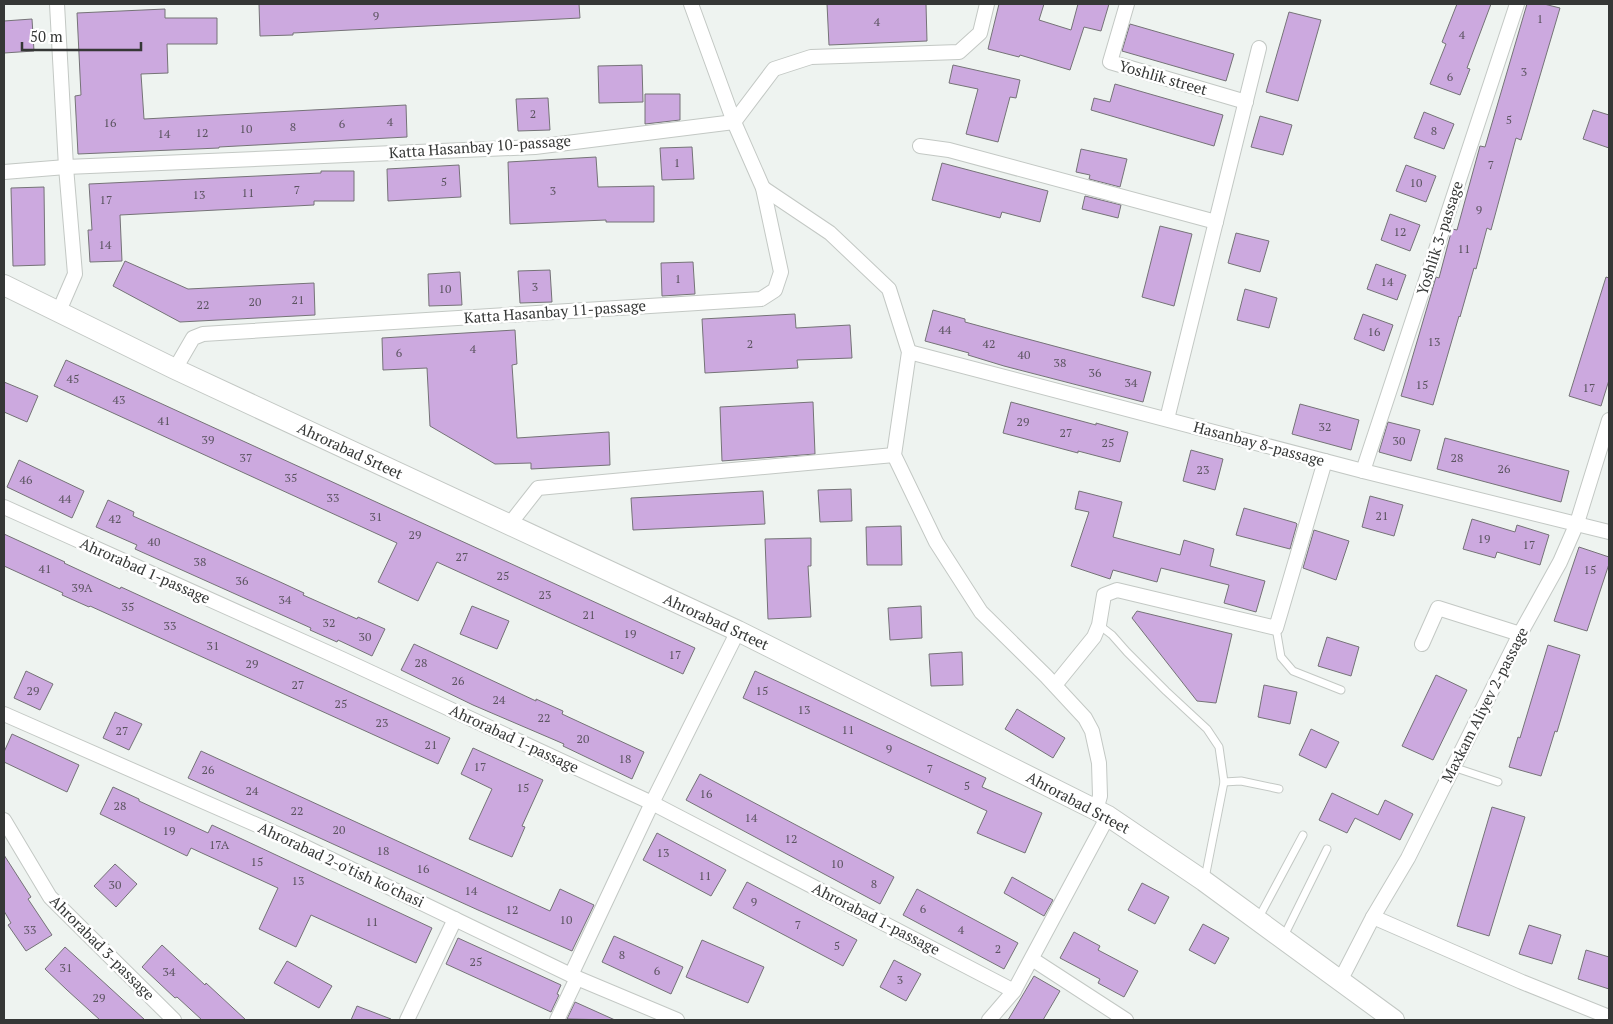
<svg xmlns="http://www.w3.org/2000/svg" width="1613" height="1024" font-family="'PT Serif',serif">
	<rect width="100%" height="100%" fill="#eef3f0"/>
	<!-- building -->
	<g fill="#cca9df" stroke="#757377">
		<polygon points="259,4 579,4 580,18 293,33 293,35 260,36"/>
		<polygon points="827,4 926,4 927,41 829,45"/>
		<polygon points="999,4 1044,4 1039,20 1071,30 1078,4 1109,4 1101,31 1084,27 1070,70 1020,55 1019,57 988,49"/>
		<polygon points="1457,4 1491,4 1467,68 1470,69 1460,95 1430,84 1446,44 1442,42"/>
		<polygon points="1527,4 1544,4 1560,8 1521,140 1516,138 1491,230 1487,228 1476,269 1474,268 1460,317 1459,316 1433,405 1401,396 1436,277 1439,278 1452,229 1457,230 1480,146 1485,147"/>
		<polygon points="165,9 165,18 217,18 217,44 167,44 168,73 141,74 144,119 406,105 407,137 219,147 219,148 78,154 75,96 81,95 77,13"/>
		<polygon points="1289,12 1321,20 1298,101 1266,92"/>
		<polygon points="32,19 34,51 4,53 4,21"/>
		<polygon points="1130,24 1234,54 1226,81 1122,51"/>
		<polygon points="642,65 643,102 599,103 598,66"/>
		<polygon points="953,65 1020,80 1016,98 1010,97 998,142 966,134 978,89 949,83"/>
		<polygon points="1115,84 1223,115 1214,146 1091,110 1094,98 1110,102"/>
		<polygon points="645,94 680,94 680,120 645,124"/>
		<polygon points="548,98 550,130 518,131 516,99"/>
		<polygon points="1593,110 1609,115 1609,148 1583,139"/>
		<polygon points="1424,112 1454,124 1444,149 1414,138"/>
		<polygon points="1260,116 1292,125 1283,155 1251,147"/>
		<polygon points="692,147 694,179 662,180 660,148"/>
		<polygon points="1081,149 1127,159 1120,187 1089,179 1090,175 1076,172"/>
		<polygon points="596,157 598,187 654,186 654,222 606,222 606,220 510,224 508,162"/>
		<polygon points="942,163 1048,191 1040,222 1002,212 1000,218 932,200"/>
		<polygon points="459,165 461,197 388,201 387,169"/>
		<polygon points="1406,165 1436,176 1426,202 1396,191"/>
		<polygon points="321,171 354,171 354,201 314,201 314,205 120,215 122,261 90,262 88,230 92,230 89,184 321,173"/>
		<polygon points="44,187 45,265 13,266 11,188"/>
		<polygon points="1085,196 1121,205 1118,218 1082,209"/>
		<polygon points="1390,214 1420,225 1410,251 1381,240"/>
		<polygon points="1160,226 1192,234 1174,306 1142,297"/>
		<polygon points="1236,233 1269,241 1260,272 1228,263"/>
		<polygon points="125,261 188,289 314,283 315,315 180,322 113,286"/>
		<polygon points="693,262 695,294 662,296 661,263"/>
		<polygon points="1376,264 1406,275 1397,300 1367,289"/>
		<polygon points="550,270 552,302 520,303 518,271"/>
		<polygon points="460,272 462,305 429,306 428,274"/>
		<polygon points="1606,277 1609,278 1609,380 1601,406 1569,396"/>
		<polygon points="1245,289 1277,298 1269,328 1237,320"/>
		<polygon points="933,310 965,319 965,322 1009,334 1151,372 1143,402 1004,366 968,355 969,353 925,341"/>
		<polygon points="795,314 796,328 850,325 852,358 797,360 798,368 705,373 702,319"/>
		<polygon points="1363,314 1393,325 1384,351 1354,339"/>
		<polygon points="515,330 517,364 512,365 517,438 609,432 610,465 531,469 531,463 495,464 430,426 427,368 383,370 382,338"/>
		<polygon points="66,360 695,648 683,674 437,562 418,601 378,582 397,543 54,386"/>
		<polygon points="4,382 38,396 27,422 4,412"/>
		<polygon points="813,402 815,454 722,461 720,407"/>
		<polygon points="1011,402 1096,425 1096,423 1128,432 1120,462 1078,451 1078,453 1003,433"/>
		<polygon points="1300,404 1359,420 1351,450 1292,434"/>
		<polygon points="1388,422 1420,430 1411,461 1379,452"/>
		<polygon points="1445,438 1569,471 1561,502 1437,469"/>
		<polygon points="1191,450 1223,459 1215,490 1183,481"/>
		<polygon points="19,460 84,491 72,518 7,487"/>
		<polygon points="851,489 852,521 820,522 818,490"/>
		<polygon points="763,491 765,524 633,530 631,498"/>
		<polygon points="1079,491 1122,502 1113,537 1180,555 1184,540 1214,549 1210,566 1265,581 1256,612 1224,603 1229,585 1161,568 1157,582 1113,570 1110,579 1071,566 1089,512 1075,509"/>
		<polygon points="1370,496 1403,505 1394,536 1362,527"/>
		<polygon points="108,500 134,512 133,516 278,581 304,593 303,595 357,619 358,617 385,629 372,656 338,640 337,642 310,630 311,628 135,549 137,545 96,527"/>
		<polygon points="1244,508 1296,523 1297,524 1290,549 1236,535"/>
		<polygon points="1472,519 1515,532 1517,525 1549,535 1540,565 1497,552 1495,558 1463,549"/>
		<polygon points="901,526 902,565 867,565 866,527"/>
		<polygon points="1314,530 1349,541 1336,580 1303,568"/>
		<polygon points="4,534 65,562 64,563 120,589 121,587 450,738 438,764 90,606 89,607 62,595 63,593 4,566"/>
		<polygon points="811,538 811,566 808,566 811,617 768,619 765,539"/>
		<polygon points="1579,547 1609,557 1609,564 1587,631 1554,621"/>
		<polygon points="472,606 509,621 497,649 460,634"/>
		<polygon points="921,606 922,638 890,640 888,608"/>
		<polygon points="1137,611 1232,634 1216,703 1197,701 1132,618"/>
		<polygon points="1327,637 1359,647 1351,676 1318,666"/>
		<polygon points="414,644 536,701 536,699 563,711 562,714 644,752 632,779 563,746 564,744 473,705 401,670"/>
		<polygon points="1548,645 1580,655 1557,732 1555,731 1541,776 1509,767 1518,737 1520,738"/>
		<polygon points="962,652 963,685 931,686 929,654"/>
		<polygon points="26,671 53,684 40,710 14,698"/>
		<polygon points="755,671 986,778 982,787 1042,813 1025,853 977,833 987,811 743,698"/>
		<polygon points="1436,675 1467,690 1433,760 1402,746"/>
		<polygon points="1264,685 1297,692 1290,724 1258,717"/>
		<polygon points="1017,709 1065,738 1053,758 1005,729"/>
		<polygon points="115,712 142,724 129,750 103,738"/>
		<polygon points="1311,729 1339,742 1326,768 1299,755"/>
		<polygon points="12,734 79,765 67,792 4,762 4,752"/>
		<polygon points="473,748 543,780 522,826 525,827 512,857 469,839 492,789 461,774"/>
		<polygon points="201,751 550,911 560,889 594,905 572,951 478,910 188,778"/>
		<polygon points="700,774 894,877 880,904 686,800"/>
		<polygon points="113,787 139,799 139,801 208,833 212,825 432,928 416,963 311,915 296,947 259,929 278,888 191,848 187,856 100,814"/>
		<polygon points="1332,793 1378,815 1385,800 1413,814 1400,840 1355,818 1347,833 1319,820"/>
		<polygon points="1492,807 1525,817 1489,936 1457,926"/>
		<polygon points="657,833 726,870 711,896 643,860"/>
		<polygon points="4,855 31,897 28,899 52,935 26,951 8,925 11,923 4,911"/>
		<polygon points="115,864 137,884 116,907 94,886"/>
		<polygon points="1012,877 1053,900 1044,916 1004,893"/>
		<polygon points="747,882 857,940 843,966 733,908"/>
		<polygon points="1142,883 1169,897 1155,924 1128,910"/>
		<polygon points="917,889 1018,943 1004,969 903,915"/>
		<polygon points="1203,924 1229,938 1215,964 1189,950"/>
		<polygon points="1529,925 1561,935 1552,964 1519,954"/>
		<polygon points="1074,932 1100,946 1098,950 1138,971 1124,997 1098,983 1100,979 1060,958"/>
		<polygon points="614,936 683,967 671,994 602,962"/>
		<polygon points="458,938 561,985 557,994 559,995 551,1012 446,964"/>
		<polygon points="702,940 764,967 748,1003 686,977"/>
		<polygon points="162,945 205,985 206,983 246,1020 202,1020 177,997 175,998 142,967"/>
		<polygon points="65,947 98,977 145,1020 100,1020 67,990 45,969"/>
		<polygon points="1586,950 1609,957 1609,989 1578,979"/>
		<polygon points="894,960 921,974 906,1001 880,987"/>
		<polygon points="287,961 332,986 319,1008 274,983"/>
		<polygon points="1034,976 1060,991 1043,1020 1008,1020"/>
		<polygon points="575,1002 615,1020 567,1019"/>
		<polygon points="357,1006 391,1019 391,1020 351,1020"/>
	</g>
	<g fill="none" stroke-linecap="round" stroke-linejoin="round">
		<defs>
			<g id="lane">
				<polyline points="1099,625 1112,635 1127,652 1166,691 1207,729 1219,747 1224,782 1205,878"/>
				<polyline points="1276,628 1281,657 1293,671 1341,690"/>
				<polyline points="1453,767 1498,782"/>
				<polyline points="1224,782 1241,781 1279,789"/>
				<polyline points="1258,919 1303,835"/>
				<polyline points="1283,938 1327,849"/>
			</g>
			<g id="street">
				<polyline points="57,4 66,167 75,274 59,311"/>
				<polyline points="1127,4 1110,62 1246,102"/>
				<polyline points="920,146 949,150 1216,222"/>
				<polyline points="4,172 66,167 535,147 734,122 774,69 811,57 959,52 980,33 987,4"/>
				<polyline points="763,188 830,233 889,289 909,352 894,455 936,542 981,612 1046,676 1085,718 1092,731 1099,763 1100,796 1096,810"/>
				<polyline points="909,352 1363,471 1609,532"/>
				<polyline points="175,369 193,338 203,334 761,299 775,290 781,272 763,188 734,122 691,4"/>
				<polyline points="1167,419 1259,48"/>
				<polyline points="1363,471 1517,4"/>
				<polyline points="4,507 342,659 652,803 1014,991"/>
				<polyline points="509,525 538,488 894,455"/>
				<polyline points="1422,644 1438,608 1520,634"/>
				<polyline points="1055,685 1094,637 1099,625 1104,595 1117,590 1276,628 1325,461"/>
				<polyline points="4,714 291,840 577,978 677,1020"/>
				<polyline points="4,820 50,897 174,1020"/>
				<polyline points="1373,917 1522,982 1609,1017"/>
				<polyline points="1032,959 1126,1020"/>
				<polyline points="571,975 652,803 738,631"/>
				<polyline points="1340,981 1373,917 1408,858 1520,634 1560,562 1577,523 1609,420"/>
				<polyline points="407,1020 455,919"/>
				<polyline points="557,1020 577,978"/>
				<polyline points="989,1020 1014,991 1108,816"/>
			</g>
			<polyline id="secondary" points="4,285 175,369 738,631 1108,816 1204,881 1394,1020"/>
		</defs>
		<!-- lane casing -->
		<use href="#lane" stroke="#c3c8c4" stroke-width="9"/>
		<!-- street casing -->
		<use href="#street" stroke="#c3c8c4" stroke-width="16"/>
		<!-- secondary casing -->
		<use href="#secondary" stroke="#c3c8c4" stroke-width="22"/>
		<!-- lane -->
		<use href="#lane" stroke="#fff" stroke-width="7"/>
		<!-- street -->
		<use href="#street" stroke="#fff" stroke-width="14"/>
		<!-- secondary -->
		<use href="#secondary" stroke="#fff" stroke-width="20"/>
	</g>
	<g text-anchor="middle" stroke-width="5" stroke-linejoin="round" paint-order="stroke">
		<!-- number labels -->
		<g font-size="12" fill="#5b5460">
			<text x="376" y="20">9</text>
			<text x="1540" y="23">1</text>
			<text x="877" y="26">4</text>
			<text x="1462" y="39">4</text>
			<text x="1524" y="76">3</text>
			<text x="1450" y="81">6</text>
			<text x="533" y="118">2</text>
			<text x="1509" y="124">5</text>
			<text x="390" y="126">4</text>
			<text x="110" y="127">16</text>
			<text x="342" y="128">6</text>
			<text x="293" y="131">8</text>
			<text x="246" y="133">10</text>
			<text x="1434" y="135">8</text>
			<text x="202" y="137">12</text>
			<text x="164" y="138">14</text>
			<text x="677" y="167">1</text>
			<text x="1491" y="169">7</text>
			<text x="444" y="186">5</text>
			<text x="1416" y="187">10</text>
			<text x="297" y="194">7</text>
			<text x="553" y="195">3</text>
			<text x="248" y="197">11</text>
			<text x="199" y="199">13</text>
			<text x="106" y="204">17</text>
			<text x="1479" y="214">9</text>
			<text x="1400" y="236">12</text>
			<text x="105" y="249">14</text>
			<text x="1464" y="253">11</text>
			<text x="678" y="283">1</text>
			<text x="1387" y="286">14</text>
			<text x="535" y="291">3</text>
			<text x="445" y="293">10</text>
			<text x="298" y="304">21</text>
			<text x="255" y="306">20</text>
			<text x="203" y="309">22</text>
			<text x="945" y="334">44</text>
			<text x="1374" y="336">16</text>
			<text x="1434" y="346">13</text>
			<text x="750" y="348">2</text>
			<text x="989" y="348">42</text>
			<text x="473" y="353">4</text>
			<text x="399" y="357">6</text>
			<text x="1024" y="359">40</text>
			<text x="1060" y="367">38</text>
			<text x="1095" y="377">36</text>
			<text x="73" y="383">45</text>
			<text x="1131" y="387">34</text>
			<text x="1422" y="389">15</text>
			<text x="1589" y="392">17</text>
			<text x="119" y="404">43</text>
			<text x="164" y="425">41</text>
			<text x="1023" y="426">29</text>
			<text x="1325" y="431">32</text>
			<text x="1066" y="437">27</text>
			<text x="208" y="444">39</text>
			<text x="1399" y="445">30</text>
			<text x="1108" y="447">25</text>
			<text x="246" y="462">37</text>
			<text x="1457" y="462">28</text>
			<text x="1504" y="473">26</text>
			<text x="1203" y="474">23</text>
			<text x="291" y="482">35</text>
			<text x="26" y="484">46</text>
			<text x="333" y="502">33</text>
			<text x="65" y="503">44</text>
			<text x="1382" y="520">21</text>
			<text x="376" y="521">31</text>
			<text x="115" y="523">42</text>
			<text x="415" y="539">29</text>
			<text x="1484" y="543">19</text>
			<text x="154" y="546">40</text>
			<text x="1529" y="549">17</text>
			<text x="462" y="561">27</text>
			<text x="200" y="566">38</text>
			<text x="45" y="573">41</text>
			<text x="1590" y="574">15</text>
			<text x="503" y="580">25</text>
			<text x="242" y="585">36</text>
			<text x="82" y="592">39A</text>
			<text x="545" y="599">23</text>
			<text x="285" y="604">34</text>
			<text x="128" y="611">35</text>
			<text x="589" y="619">21</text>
			<text x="329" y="627">32</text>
			<text x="170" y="630">33</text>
			<text x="630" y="638">19</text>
			<text x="365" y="641">30</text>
			<text x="213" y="650">31</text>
			<text x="675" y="659">17</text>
			<text x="421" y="667">28</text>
			<text x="252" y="668">29</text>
			<text x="458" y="685">26</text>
			<text x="298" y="689">27</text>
			<text x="33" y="695">29</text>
			<text x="762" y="695">15</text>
			<text x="499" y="704">24</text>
			<text x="341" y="708">25</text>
			<text x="804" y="714">13</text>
			<text x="544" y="722">22</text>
			<text x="382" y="727">23</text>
			<text x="848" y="734">11</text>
			<text x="122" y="735">27</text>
			<text x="583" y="743">20</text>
			<text x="431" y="749">21</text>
			<text x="889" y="753">9</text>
			<text x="625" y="763">18</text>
			<text x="480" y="771">17</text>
			<text x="930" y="773">7</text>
			<text x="208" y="774">26</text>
			<text x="967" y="790">5</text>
			<text x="523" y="792">15</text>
			<text x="252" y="795">24</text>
			<text x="706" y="798">16</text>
			<text x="120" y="810">28</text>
			<text x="297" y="815">22</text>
			<text x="751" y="822">14</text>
			<text x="339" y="834">20</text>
			<text x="169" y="835">19</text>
			<text x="791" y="843">12</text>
			<text x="219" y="849">17A</text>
			<text x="383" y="855">18</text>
			<text x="663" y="857">13</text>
			<text x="257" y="866">15</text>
			<text x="837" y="868">10</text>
			<text x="423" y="873">16</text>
			<text x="705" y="880">11</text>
			<text x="298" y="885">13</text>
			<text x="874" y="888">8</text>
			<text x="115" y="889">30</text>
			<text x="471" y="895">14</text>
			<text x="754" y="906">9</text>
			<text x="923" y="913">6</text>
			<text x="512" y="914">12</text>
			<text x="566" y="924">10</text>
			<text x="372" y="926">11</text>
			<text x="798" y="929">7</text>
			<text x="30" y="934">33</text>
			<text x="961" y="934">4</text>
			<text x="837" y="950">5</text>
			<text x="998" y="953">2</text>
			<text x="622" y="959">8</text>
			<text x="476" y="966">25</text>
			<text x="66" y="972">31</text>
			<text x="657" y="975">6</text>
			<text x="169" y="976">34</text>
			<text x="900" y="984">3</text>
			<text x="99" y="1002">29</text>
		</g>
		<!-- street labels -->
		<g font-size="15" fill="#353736" stroke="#fff">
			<text transform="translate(1163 78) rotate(16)" y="5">Yoshlik street</text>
			<text transform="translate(480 147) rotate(-4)" y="5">Katta Hasanbay 10-passage</text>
			<text transform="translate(1440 238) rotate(-72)" y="5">Yoshlik 3-passage</text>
			<text transform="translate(555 312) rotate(-4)" y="5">Katta Hasanbay 11-passage</text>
			<text transform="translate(1259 444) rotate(15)" y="5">Hasanbay 8-passage</text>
			<text transform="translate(350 451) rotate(25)" y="5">Ahrorabad Srteet</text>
			<text transform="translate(145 571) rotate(24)" y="5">Ahrorabad 1-passage</text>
			<text transform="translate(716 622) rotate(25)" y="5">Ahrorabad Srteet</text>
			<text transform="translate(1485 705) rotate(-63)" y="5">Maxkam Aliyev 2-passage</text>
			<text transform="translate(514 739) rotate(25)" y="5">Ahrorabad 1-passage</text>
			<text transform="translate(1078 803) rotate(28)" y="5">Ahrorabad Srteet</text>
			<text transform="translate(341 865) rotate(25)" y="5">Ahrorabad 2-o'tish ko'chasi</text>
			<text transform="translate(876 919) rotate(27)" y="5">Ahrorabad 1-passage</text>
			<text transform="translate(102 948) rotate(45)" y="5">Ahrorabad 3-passage</text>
		</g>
	</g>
	<!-- border -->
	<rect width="1613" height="1024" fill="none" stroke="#353736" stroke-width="10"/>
	<!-- scale -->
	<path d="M22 42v8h119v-8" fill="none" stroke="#353736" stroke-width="2.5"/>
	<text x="30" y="42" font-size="15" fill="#353736" stroke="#ffffff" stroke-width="4" paint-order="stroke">50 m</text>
</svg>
